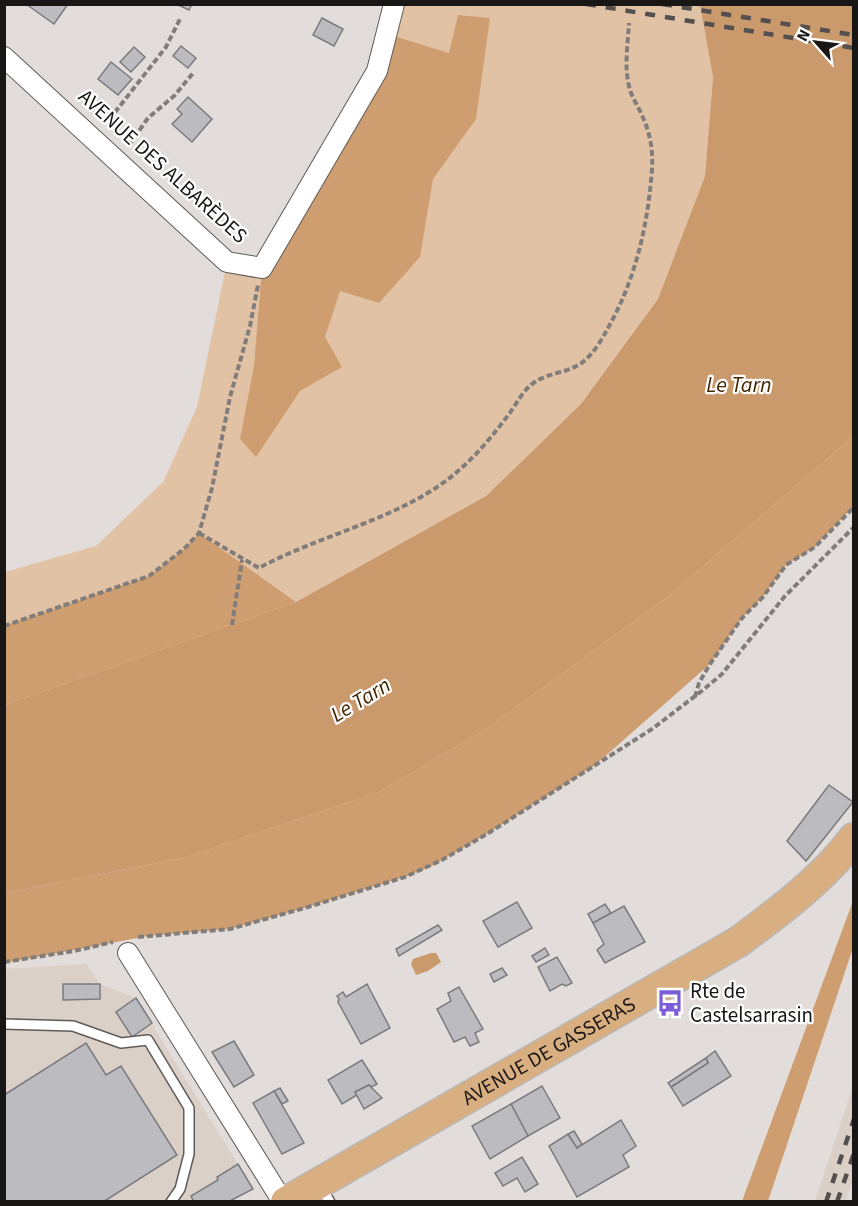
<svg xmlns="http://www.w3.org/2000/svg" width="858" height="1206" font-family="'Source Sans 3',sans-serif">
	<rect width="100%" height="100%" fill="#e2ddda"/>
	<!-- built -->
	<g fill="#dad0c7">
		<polygon points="86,964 100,984 136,998 253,1189 228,1202 5,1202 5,969"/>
		<polygon points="853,1086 853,1179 846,1201 815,1201"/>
	</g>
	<!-- green -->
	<polygon fill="#e2c2a5" points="394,5 700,5 713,76 705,176 658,299 581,404 486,496 296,602 199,533 184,549 149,576 5,626 5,572 96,546 163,482 197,407 227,262 262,268 377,71"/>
	<!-- forest -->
	<g fill="#cf9e70">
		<polygon points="458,15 490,18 476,119 433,179 420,257 379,303 340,291 325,337 342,367 300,391 256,457 240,439 254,366 262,268 387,34 449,53"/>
		<polygon points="853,431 853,507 815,547 786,565 763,597 742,618 710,664 594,766 487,834 430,867 405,877 308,907 230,929 148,936 5,963 5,893 183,858 379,792 486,729 670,595 842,446"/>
		<polygon points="199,533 296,602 5,705 4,626 149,576 184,549"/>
		<polygon points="853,901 853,948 768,1201 742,1201"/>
	</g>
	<!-- water -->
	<g fill="#ca996c">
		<polygon points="700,5 853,5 854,431 842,446 670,595 486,729 379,792 183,858 5,893 5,705 296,602 486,496 581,404 658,299 705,176 713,77"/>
		<polygon points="431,953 436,953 441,962 428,971 416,975 411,964 413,959"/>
	</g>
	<!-- building -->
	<g fill="#bbbbc0" stroke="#7b7a7f" stroke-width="1.5">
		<polygon points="26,4 68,4 54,24"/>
		<polygon points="176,4 192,4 189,10"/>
		<polygon points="322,18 343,29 334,46 313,35"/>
		<polygon points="181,46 196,58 188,68 173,56"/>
		<polygon points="134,47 145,57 131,72 120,62"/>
		<polygon points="111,62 132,79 118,95 98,79"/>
		<polygon points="188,97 212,119 192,142 172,124 182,114 177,109"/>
		<polygon points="829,785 853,802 806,861 787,841"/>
		<polygon points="517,902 532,928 498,947 483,921"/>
		<polygon points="605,904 611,913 593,923 588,914"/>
		<polygon points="624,906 645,942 605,963 597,950 604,944 593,923"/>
		<polygon points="438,925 442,930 399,956 396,949"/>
		<polygon points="545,948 549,955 536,962 532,956"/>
		<polygon points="557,957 572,983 566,986 562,984 550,991 538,967"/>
		<polygon points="502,968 507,975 494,982 490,974"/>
		<polygon points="63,984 100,984 100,999 63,1000"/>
		<polygon points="367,984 390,1028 361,1044 338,1002 339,999 337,996 343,992 346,997"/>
		<polygon points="459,987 483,1029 475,1033 479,1042 470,1046 465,1037 454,1042 437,1009 451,1001 448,993"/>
		<polygon points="136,998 152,1023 132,1037 116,1012"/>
		<polygon points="234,1041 254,1075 234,1087 212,1052"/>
		<polygon points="86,1043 106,1075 121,1066 177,1155 103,1202 4,1202 4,1095"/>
		<polygon points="715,1051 731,1076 683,1106 671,1087 708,1063 706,1058"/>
		<polygon points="706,1058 708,1063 671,1087 668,1083"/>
		<polygon points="362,1060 377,1084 371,1087 369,1085 355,1092 357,1095 342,1104 328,1080"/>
		<polygon points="369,1085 382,1098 364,1109 355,1092"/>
		<polygon points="542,1086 560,1118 528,1136 511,1104"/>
		<polygon points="280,1088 288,1101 282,1104 274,1091"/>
		<polygon points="274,1091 304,1143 282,1154 253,1103"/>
		<polygon points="511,1104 528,1136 490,1159 472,1126"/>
		<polygon points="621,1120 636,1146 623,1155 629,1167 577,1197 549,1146 568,1134 577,1148"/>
		<polygon points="574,1131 582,1144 577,1148 568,1134"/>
		<polygon points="522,1157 538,1184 525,1192 517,1178 503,1186 495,1173"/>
		<polygon points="238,1164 253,1189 228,1202 194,1202 191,1196 218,1180 217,1177"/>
	</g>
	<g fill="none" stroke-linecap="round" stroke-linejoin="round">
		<defs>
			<g id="lane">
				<polyline points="4,1024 73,1026 121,1043 148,1040 189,1108 189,1154 180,1189 171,1202"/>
				<polyline points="320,1186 330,1202"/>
			</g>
			<g id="street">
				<polyline points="4,57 227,262 262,268 377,71 394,4"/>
				<polyline points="128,953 283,1202"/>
			</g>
			<g id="primary">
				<path id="s1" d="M286,1202L738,942C780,911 822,880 854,838"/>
			</g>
		</defs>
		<!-- lane casing -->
		<use href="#lane" stroke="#5f5b58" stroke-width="12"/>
		<!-- street casing -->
		<use href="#street" stroke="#5f5b58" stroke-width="22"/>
		<!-- primary casing -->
		<use href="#primary" stroke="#bab9b9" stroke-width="33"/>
		<!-- path -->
		<g stroke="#817d7b" stroke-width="4" stroke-dasharray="6 3" stroke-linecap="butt">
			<polyline points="91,110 96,104 116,111 166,47 181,17"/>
			<polyline points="129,145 148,118 174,96 194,72"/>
			<path d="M199,533L259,568C321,534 405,518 458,471C478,454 494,434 509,414C516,405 522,392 531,385C545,372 569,374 584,361C594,353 602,339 608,328C634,282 646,233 651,181C654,154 652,136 640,111C636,103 631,95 629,86C624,66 628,43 629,23"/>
			<polyline points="232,625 242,560"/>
			<polyline points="4,626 149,576 184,549 199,533 212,488 230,397 250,326 258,285"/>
			<polyline points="695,697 699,683 710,664 742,618 763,597 786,565 815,547 854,507"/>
			<polyline points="138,937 230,929 308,907 405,877 442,860 487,834 652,729 703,690 722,674 785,596 854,527"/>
			<polyline points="4,962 74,951 113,942"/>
		</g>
		<!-- lane -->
		<use href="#lane" stroke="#fff" stroke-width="9"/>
		<!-- street -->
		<use href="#street" stroke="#fff" stroke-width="20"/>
		<!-- primary -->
		<use href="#primary" stroke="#d9af81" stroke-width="30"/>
		<!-- rail -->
		<g stroke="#53504f" stroke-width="4.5" stroke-dasharray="10 10" stroke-linecap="butt">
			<polyline points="586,4 854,48"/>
			<polyline points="662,4 854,35"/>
			<polyline points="826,1202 854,1119"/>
			<polyline points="837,1202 854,1153"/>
		</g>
	</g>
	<!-- icons -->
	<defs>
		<symbol id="bus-bare" viewBox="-9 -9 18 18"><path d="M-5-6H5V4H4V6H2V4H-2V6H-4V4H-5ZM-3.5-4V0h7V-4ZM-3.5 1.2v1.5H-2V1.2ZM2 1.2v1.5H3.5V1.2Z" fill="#7b5dd8" stroke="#fff" stroke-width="2.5" paint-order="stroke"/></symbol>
	</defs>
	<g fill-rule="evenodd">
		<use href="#bus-bare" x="651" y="984" width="38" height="38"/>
	</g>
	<g text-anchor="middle" stroke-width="4.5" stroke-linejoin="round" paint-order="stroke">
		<!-- street labels -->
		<g font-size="21" fill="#191716" stroke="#fff">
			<text transform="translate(163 166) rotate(42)" y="7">AVENUE DES ALBARÈDES</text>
			<text dy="7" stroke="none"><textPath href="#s1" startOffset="303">AVENUE DE GASSERAS</textPath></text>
		</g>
		<!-- poi labels -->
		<g font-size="21" fill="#191716" stroke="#fff" text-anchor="start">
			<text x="690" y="998">Rte de<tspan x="690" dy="24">Castelsarrasin</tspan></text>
		</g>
		<!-- water labels -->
		<g font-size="22" font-style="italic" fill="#452500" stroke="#fff">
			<text x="739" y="392">Le Tarn</text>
			<text transform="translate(360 699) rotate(-31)" y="8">Le Tarn</text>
		</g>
	</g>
	<!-- border -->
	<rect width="858" height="1206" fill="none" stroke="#191716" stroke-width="12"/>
	<!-- north arrow -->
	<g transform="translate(816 42) rotate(298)" stroke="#ffffff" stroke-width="4.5" paint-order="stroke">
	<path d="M0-4.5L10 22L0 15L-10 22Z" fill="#191716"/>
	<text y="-9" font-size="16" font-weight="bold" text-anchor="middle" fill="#191716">N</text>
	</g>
</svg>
